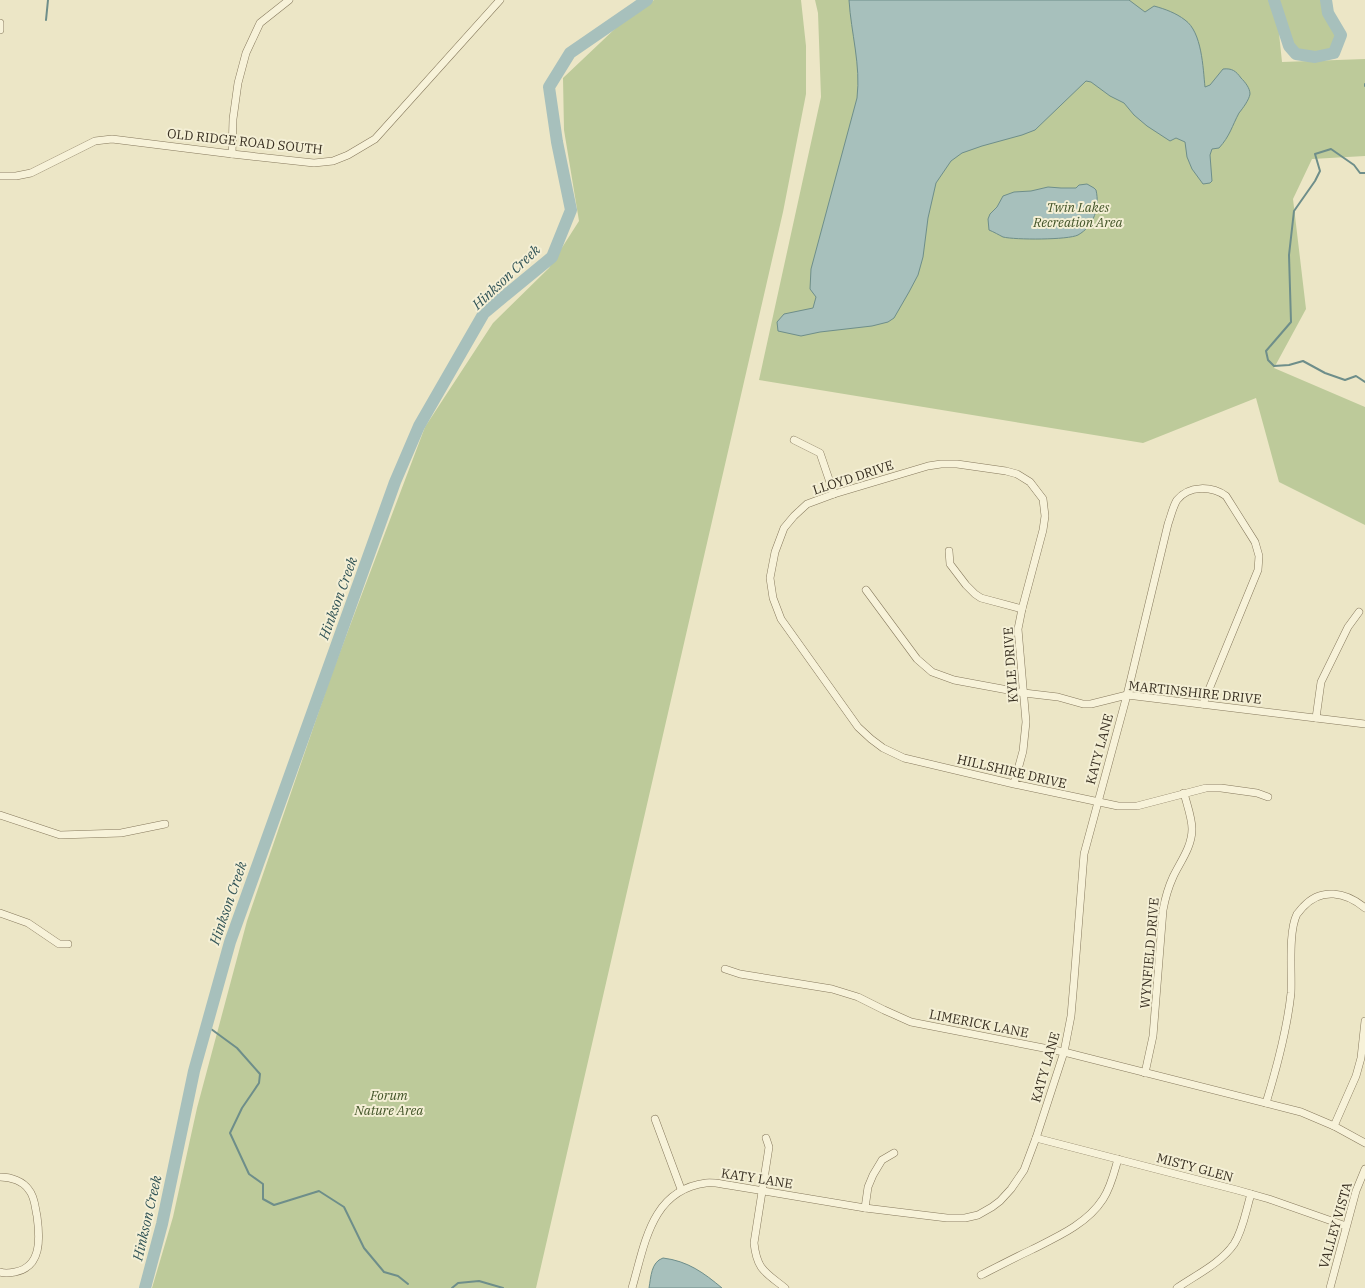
<svg xmlns="http://www.w3.org/2000/svg" width="1365" height="1288" font-family="'IBM Plex Serif',serif">
	<rect width="100%" height="100%" fill="#ece6c6"/>
	<!-- green -->
	<g fill="#bdca9a">
		<polygon points="654,0 801,0 806,46 806,94 783,212 536,1288 152,1288 173,1217 197,1108 247,921 331,676 425,427 493,323 549,268 579,221 564,130 563,78 620,24"/>
		<polygon points="815,0 1271,0 1277,14 1282,62 1365,59 1365,156 1312,159 1293,199 1306,309 1274,368 1365,407 1365,525 1279,482 1256,398 1143,443 759,380 821,97 818,13"/>
		<polygon points="1274,0 1326,0 1328,13 1341,35 1334,53 1315,57 1296,54 1289,46"/>
	</g>
	<!-- water -->
	<g fill="#a7c0bc" stroke="#6e8e8a">
		<path d="M849,0H1129L1145,12L1154,6C1165,9 1176,13 1185,20C1202,32 1203,68 1205,87L1210,85L1223,69C1232,68 1236,71 1241,78C1245,82 1250,88 1250,94C1249,100 1243,108 1239,113C1232,126 1230,136 1219,148L1212,149L1210,155L1212,181L1210,183L1203,184L1192,169L1187,157L1185,142L1176,138L1170,141L1147,126L1134,115L1124,103L1110,96L1091,82L1086,81L1035,130L1022,135L982,146L962,153L951,161L936,183L928,218L923,257L918,275L909,292L894,318L888,322L872,326L820,332L801,336L778,331L777,322L784,314L813,308L816,297L810,289L811,269L857,98C861,65 851,33 849,0Z"/>
		<path d="M1087,184L1094,188L1096,190C1100,207 1094,226 1078,235C1068,240 1015,240 1003,237C999,235 994,232 989,230L988,219L990,214L997,207L1003,196L1014,192L1031,191L1048,187L1061,188H1076L1079,185Z"/>
		<path d="M663,1258C688,1261 704,1273 722,1288H649C651,1277 651,1262 663,1258Z"/>
	</g>
	<g fill="none" stroke-linecap="round" stroke-linejoin="round">
		<!-- stream -->
		<g stroke="#6e8e8a" stroke-width="2">
			<polyline points="46,20 48,0"/>
			<polyline points="1365,84 1365,86"/>
			<polyline points="1365,173 1360,173 1354,165 1331,149 1315,154 1320,171 1315,181 1294,211 1289,255 1291,322 1266,351 1268,360 1274,366 1289,365 1303,361 1325,373 1345,380 1356,376 1365,382"/>
			<polyline points="207,1026 237,1048 260,1074 259,1083 242,1108 230,1133 249,1174 263,1184 263,1199 274,1205 319,1191 344,1207 364,1248 384,1272 398,1276 408,1284"/>
			<polyline points="452,1288 458,1283 479,1281 503,1288"/>
		</g>
		<!-- river -->
		<g stroke="#a7c0bc" stroke-width="12">
			<polyline points="1274,0 1289,46 1296,54 1315,57 1334,53 1341,35 1328,13 1326,0"/>
			<polyline points="145,1288 162,1224 194,1071 230,942 395,482 419,426 484,313 552,257 571,210 557,142 549,87 570,53 647,0"/>
		</g>
		<defs>
			<g id="minor">
				<polyline points="0,23 0,30"/>
				<polyline points="232,154 233,119 238,83 246,53 260,23 289,0"/>
				<polyline points="0,176 16,176 31,173 95,141 112,139 232,154 314,163 333,161 348,155 375,139 500,0"/>
				<polyline points="794,440 820,453 834,494"/>
				<polyline points="949,551 950,564 966,585 975,594 981,598 1022,609"/>
				<polyline points="866,590 917,659 932,672 954,680 1024,693 1058,697 1083,704 1091,704 1127,695 1365,724"/>
				<polyline points="1316,718 1321,682 1348,627 1359,612"/>
				<polyline points="1014,784 1023,751 1026,722 1018,629 1022,609 1043,530 1045,516 1043,499 1030,482 1017,474 1006,471 957,464 941,464 928,466 834,494 807,504 794,516 784,528 775,552 770,578 773,598 781,619 858,727 871,739 883,748 904,758 1014,784 1118,806 1137,806 1206,788 1221,788 1257,793 1268,797"/>
				<polyline points="0,815 60,835 121,833 165,824"/>
				<polyline points="0,913 28,923 59,944 68,944"/>
				<polyline points="725,969 740,974 832,989 858,997 884,1010 911,1022 1064,1052 1301,1112 1334,1126 1365,1143"/>
				<path d="M1145,1073L1153,1036L1163,910C1165,899 1168,888 1173,877C1180,862 1192,847 1192,829C1192,818 1187,805 1184,793"/>
				<path d="M1266,1103C1277,1067 1287,1031 1291,993C1292,972 1288,932 1297,914C1299,912 1301,909 1303,907C1321,887 1346,892 1365,908"/>
				<polyline points="655,1119 681,1189"/>
				<polyline points="1334,1126 1356,1076 1361,1058 1365,1021"/>
				<path d="M766,1138L769,1147L754,1243C757,1270 765,1272 785,1288"/>
				<polyline points="1036,1138 1237,1190 1269,1199 1346,1226"/>
				<path d="M0,1177C11,1177 23,1181 29,1190C35,1197 35,1208 37,1216C40,1238 42,1267 15,1272C10,1273 5,1274 0,1272"/>
				<polyline points="865,1208 868,1187 873,1175 882,1160 894,1153"/>
				<path d="M981,1275C997,1267 1014,1258 1031,1250C1057,1237 1087,1224 1103,1199C1111,1187 1114,1173 1118,1159"/>
				<path d="M632,1288C645,1244 651,1190 706,1183C713,1182 721,1184 728,1185L865,1208L947,1218H965L978,1215L992,1207L1000,1201L1011,1189L1024,1170L1036,1138L1064,1052L1071,1016L1074,981L1084,854L1127,695L1168,524C1171,516 1173,506 1177,500C1189,485 1212,486 1226,496L1255,542L1259,556L1258,570L1203,704"/>
				<path d="M1177,1288C1196,1275 1221,1263 1234,1244C1243,1230 1246,1210 1251,1194"/>
				<polyline points="1330,1288 1356,1191 1365,1169"/>
			</g>
		</defs>
		<!-- minor casing -->
		<use href="#minor" stroke="#86795d" stroke-width="8"/>
		<!-- minor -->
		<use href="#minor" stroke="#f7f2d9" stroke-width="7"/>
	</g>
	<g text-anchor="middle" stroke-width="4" stroke-linejoin="round" paint-order="stroke">
		<!-- street labels -->
		<g font-size="13" fill="#372e20" stroke="#f4efd5">
			<text transform="translate(245 141) rotate(6)" y="5">OLD RIDGE ROAD SOUTH</text>
			<text transform="translate(853 477) rotate(-18)" y="5">LLOYD DRIVE</text>
			<text transform="translate(1010 665) rotate(-94)" y="5">KYLE DRIVE</text>
			<text transform="translate(1195 692) rotate(6)" y="5">MARTINSHIRE DRIVE</text>
			<text transform="translate(1099 749) rotate(-75)" y="5">KATY LANE</text>
			<text transform="translate(1012 771) rotate(13)" y="5">HILLSHIRE DRIVE</text>
			<text transform="translate(1149 953) rotate(-85)" y="5">WYNFIELD DRIVE</text>
			<text transform="translate(979 1023) rotate(11)" y="5">LIMERICK LANE</text>
			<text transform="translate(1045 1067) rotate(-74)" y="5">KATY LANE</text>
			<text transform="translate(1195 1167) rotate(15)" y="5">MISTY GLEN</text>
			<text transform="translate(757 1178) rotate(9)" y="5">KATY LANE</text>
			<text transform="translate(1335 1225) rotate(-74)" y="5">VALLEY VISTA</text>
		</g>
		<!-- park labels -->
		<g font-size="13" font-style="italic" fill="#415327" stroke="#f4efd5">
			<text x="1078" y="212">Twin Lakes<tspan x="1078" dy="15">Recreation Area</tspan></text>
			<text x="389" y="1100">Forum<tspan x="389" dy="15">Nature Area</tspan></text>
		</g>
		<!-- water labels -->
		<g font-size="14" font-style="italic" fill="#305356" stroke="#f4efd5">
			<text transform="translate(506 277) rotate(-43)" y="5">Hinkson Creek</text>
			<text transform="translate(338 598) rotate(-70)" y="5">Hinkson Creek</text>
			<text transform="translate(228 903) rotate(-71)" y="5">Hinkson Creek</text>
			<text transform="translate(147 1218) rotate(-77)" y="5">Hinkson Creek</text>
		</g>
	</g>
</svg>
